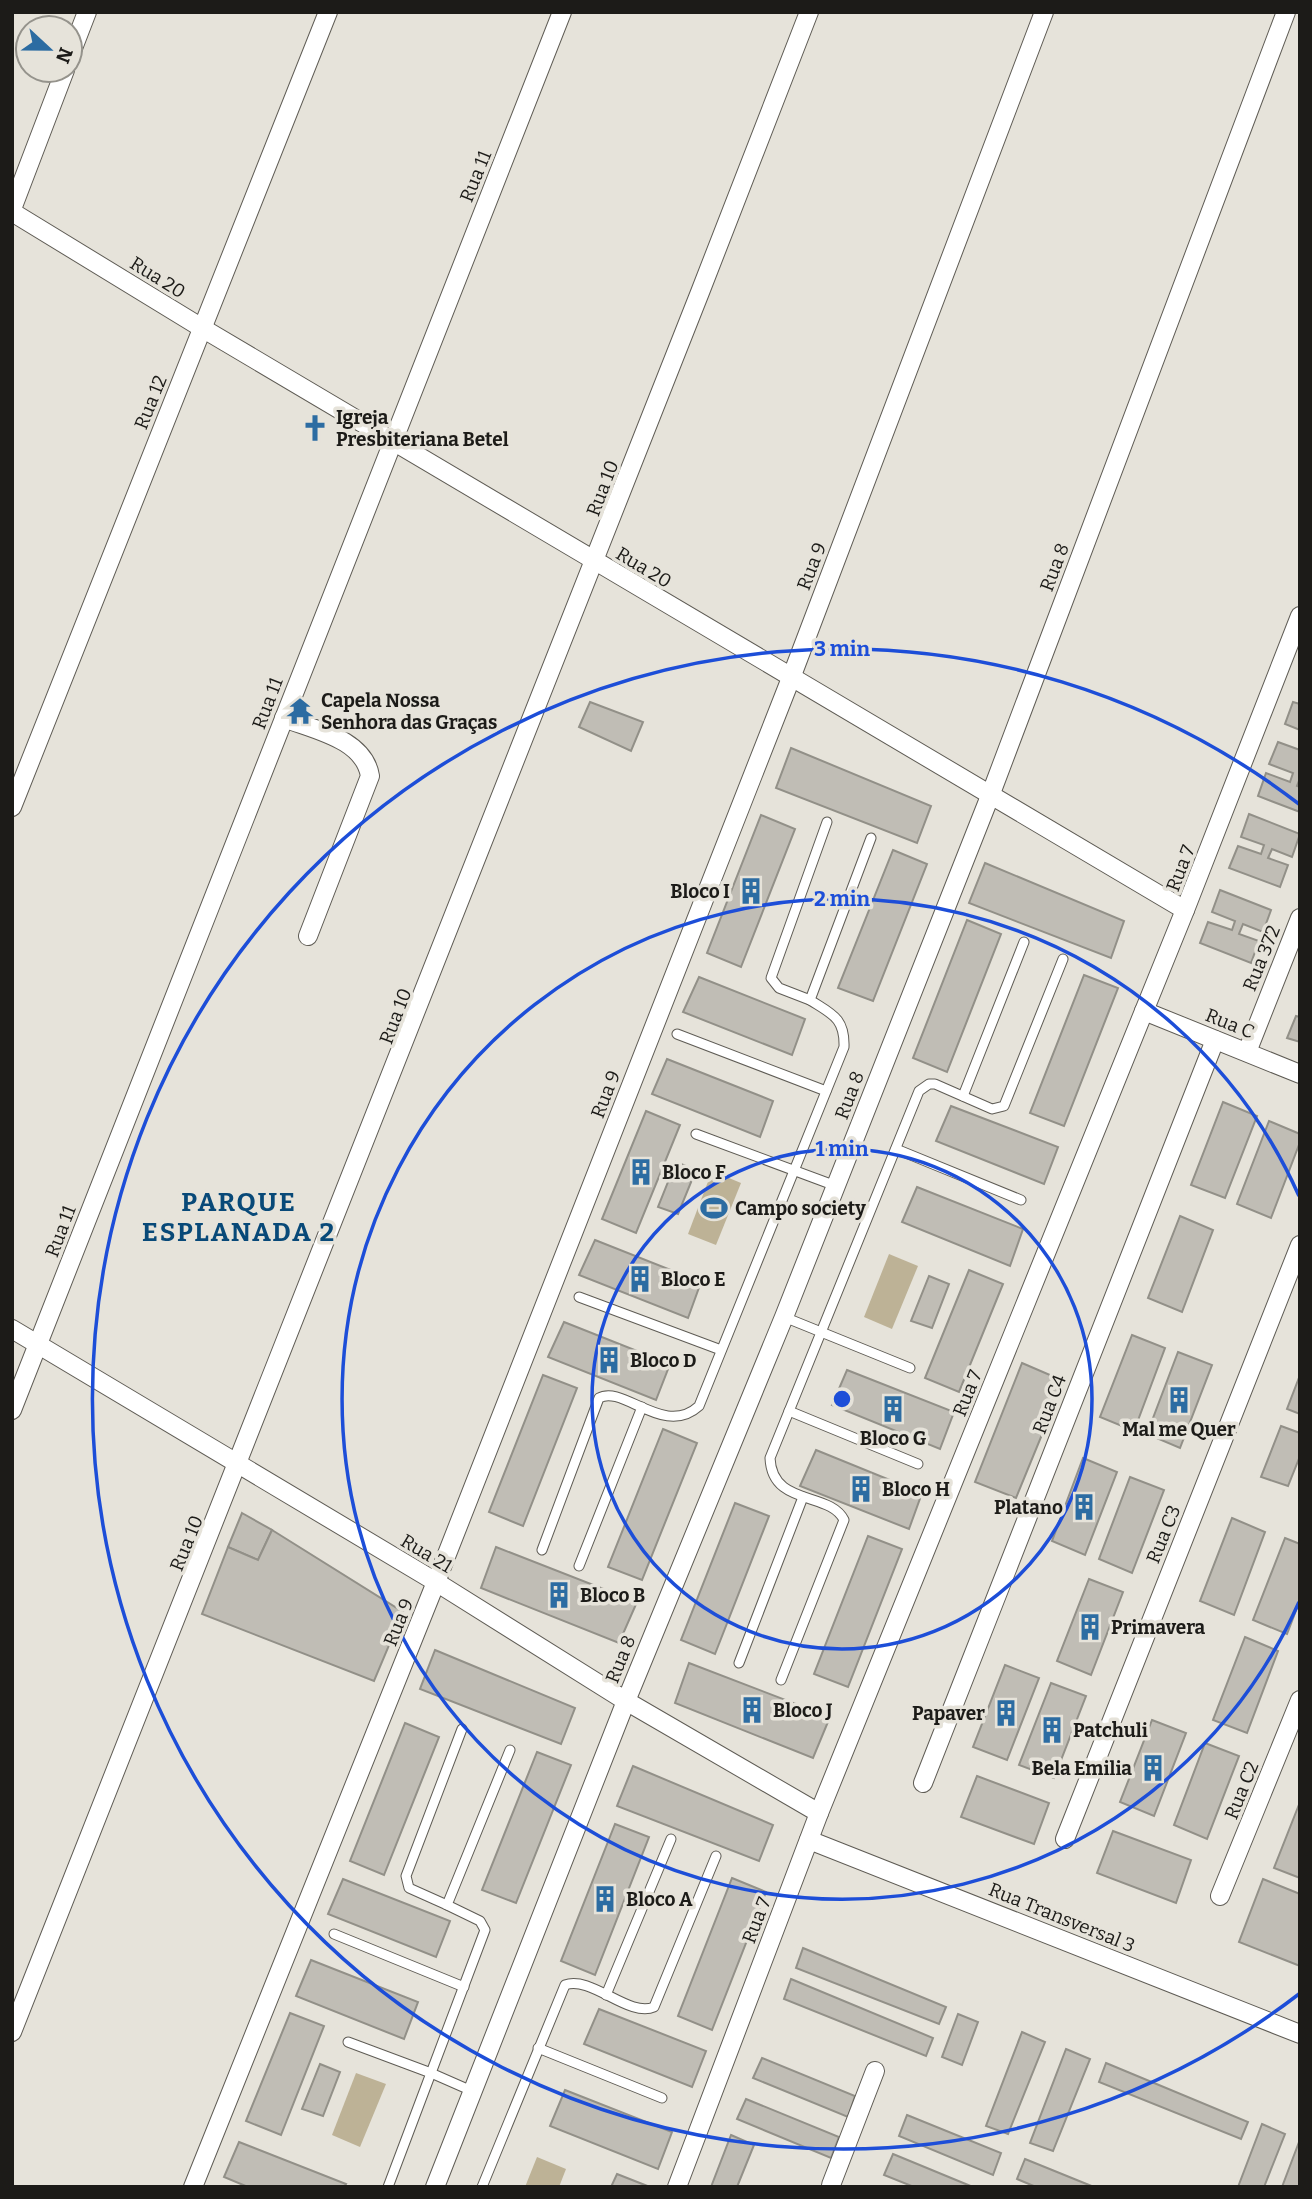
<svg xmlns="http://www.w3.org/2000/svg" width="1312" height="2199" font-family="Bitter,serif">
	<rect width="100%" height="100%" fill="#e6e3da"/>
	<!-- green -->
	<g fill="#bdb296">
		<polygon points="712,1171 741,1183 716,1245 688,1234"/>
		<polygon points="889,1254 918,1266 892,1329 864,1317"/>
		<polygon points="356,2073 386,2084 360,2147 332,2135"/>
		<polygon points="537,2157 566,2169 559,2187 525,2187"/>
	</g>
	<!-- building -->
	<g fill="#c0bdb5" stroke="#929088" stroke-width="2">
		<polygon points="590,702 643,722 631,751 579,727"/>
		<polygon points="1293,702 1300,704 1300,730 1285,724"/>
		<polygon points="1278,742 1300,750 1300,778 1297,786 1300,787 1300,812 1258,796 1266,773 1290,782 1293,773 1269,764"/>
		<polygon points="791,748 931,806 917,843 776,788"/>
		<polygon points="1249,814 1300,834 1292,857 1272,849 1268,858 1288,865 1280,887 1229,868 1238,846 1261,854 1264,845 1241,837"/>
		<polygon points="761,815 795,829 741,967 707,953"/>
		<polygon points="893,850 927,864 873,1001 838,988"/>
		<polygon points="985,863 1124,921 1111,958 969,903"/>
		<polygon points="1220,890 1271,910 1263,932 1243,924 1239,934 1259,941 1251,963 1200,943 1208,922 1232,930 1235,921 1212,912"/>
		<polygon points="967,920 1001,934 947,1072 913,1058"/>
		<polygon points="1084,975 1118,988 1064,1126 1030,1113"/>
		<polygon points="699,977 805,1019 792,1055 683,1012"/>
		<polygon points="1296,1016 1300,1017 1300,1042 1287,1038"/>
		<polygon points="667,1059 773,1101 760,1137 652,1094"/>
		<polygon points="1223,1102 1257,1116 1225,1198 1191,1185"/>
		<polygon points="951,1106 1058,1147 1044,1184 936,1141"/>
		<polygon points="646,1111 680,1125 636,1233 602,1219"/>
		<polygon points="1269,1121 1300,1134 1300,1142 1271,1218 1237,1204"/>
		<polygon points="676,1162 696,1170 678,1214 658,1207"/>
		<polygon points="917,1187 1023,1229 1010,1266 902,1222"/>
		<polygon points="1180,1216 1213,1230 1182,1312 1148,1298"/>
		<polygon points="595,1240 701,1282 688,1318 579,1275"/>
		<polygon points="969,1270 1003,1284 959,1392 925,1378"/>
		<polygon points="929,1276 949,1284 932,1328 911,1321"/>
		<polygon points="564,1322 670,1364 656,1400 548,1357"/>
		<polygon points="1132,1335 1165,1348 1134,1431 1100,1417"/>
		<polygon points="1178,1352 1212,1365 1180,1448 1147,1434"/>
		<polygon points="1022,1363 1064,1381 1016,1498 975,1482"/>
		<polygon points="847,1370 954,1412 940,1449 832,1405"/>
		<polygon points="543,1375 577,1388 523,1526 489,1512"/>
		<polygon points="1300,1375 1300,1414 1287,1409"/>
		<polygon points="1281,1426 1300,1433 1300,1456 1288,1486 1261,1477"/>
		<polygon points="663,1429 697,1443 642,1580 608,1567"/>
		<polygon points="816,1450 922,1493 909,1529 800,1486"/>
		<polygon points="1083,1458 1117,1472 1085,1555 1052,1541"/>
		<polygon points="1130,1477 1164,1490 1132,1573 1099,1559"/>
		<polygon points="735,1503 769,1516 715,1654 681,1640"/>
		<polygon points="242,1513 272,1530 258,1560 228,1547"/>
		<polygon points="1232,1518 1265,1532 1234,1615 1200,1601"/>
		<polygon points="272,1530 403,1612 374,1681 202,1614 228,1547 258,1560"/>
		<polygon points="868,1536 902,1549 848,1687 814,1674"/>
		<polygon points="1285,1538 1300,1544 1300,1600 1287,1634 1253,1620"/>
		<polygon points="496,1547 637,1602 619,1643 481,1588"/>
		<polygon points="1089,1579 1123,1592 1091,1675 1057,1661"/>
		<polygon points="1245,1637 1278,1651 1247,1733 1213,1720"/>
		<polygon points="435,1650 575,1708 561,1744 420,1689"/>
		<polygon points="689,1663 830,1717 813,1758 675,1703"/>
		<polygon points="1005,1665 1039,1678 1007,1760 973,1747"/>
		<polygon points="1051,1683 1086,1696 1054,1778 1019,1765"/>
		<polygon points="1152,1720 1186,1733 1154,1816 1120,1802"/>
		<polygon points="405,1723 439,1737 384,1875 350,1861"/>
		<polygon points="1205,1743 1239,1756 1207,1839 1174,1825"/>
		<polygon points="537,1752 571,1765 516,1903 482,1890"/>
		<polygon points="633,1766 773,1825 759,1861 617,1806"/>
		<polygon points="977,1776 1049,1803 1034,1844 961,1817"/>
		<polygon points="1300,1802 1300,1878 1274,1868"/>
		<polygon points="615,1824 649,1837 595,1975 561,1961"/>
		<polygon points="1113,1831 1191,1860 1176,1903 1097,1873"/>
		<polygon points="732,1878 766,1892 712,2030 678,2016"/>
		<polygon points="343,1879 450,1921 436,1957 328,1914"/>
		<polygon points="1263,1879 1300,1894 1300,1966 1239,1942"/>
		<polygon points="803,1948 946,2007 939,2024 796,1968"/>
		<polygon points="311,1960 418,2002 404,2039 296,1996"/>
		<polygon points="791,1979 933,2038 926,2056 784,1999"/>
		<polygon points="599,2009 706,2051 692,2087 584,2044"/>
		<polygon points="290,2013 324,2026 281,2135 246,2121"/>
		<polygon points="958,2014 978,2022 962,2065 942,2057"/>
		<polygon points="1022,2032 1045,2042 1008,2134 986,2126"/>
		<polygon points="1066,2049 1090,2059 1053,2151 1030,2143"/>
		<polygon points="762,2058 855,2096 848,2117 753,2078"/>
		<polygon points="1106,2063 1248,2122 1241,2139 1099,2082"/>
		<polygon points="320,2064 340,2072 323,2116 302,2109"/>
		<polygon points="565,2090 672,2132 658,2169 550,2126"/>
		<polygon points="746,2099 839,2137 831,2158 737,2119"/>
		<polygon points="907,2115 1001,2153 993,2175 899,2136"/>
		<polygon points="1262,2124 1285,2134 1264,2187 1238,2187"/>
		<polygon points="731,2135 754,2145 737,2187 711,2187"/>
		<polygon points="239,2142 346,2184 344,2187 248,2187 224,2177"/>
		<polygon points="1299,2142 1300,2187 1282,2187"/>
		<polygon points="893,2154 973,2187 914,2187 884,2175"/>
		<polygon points="1025,2159 1094,2187 1036,2187 1017,2179"/>
		<polygon points="617,2174 650,2187 611,2187"/>
	</g>
	<g fill="none" stroke-linecap="round" stroke-linejoin="round">
		<defs>
			<g id="service">
				<polyline points="810,1000 779,988 771,978 827,822"/>
				<polyline points="677,1034 826,1091"/>
				<polyline points="963,1096 1024,942"/>
				<polyline points="696,1134 836,1186"/>
				<polyline points="896,1149 1021,1200"/>
				<polyline points="579,1297 721,1350"/>
				<polyline points="784,1317 910,1368"/>
				<polyline points="789,1411 918,1464"/>
				<path d="M542,1550L599,1398C623,1384 664,1438 699,1406L844,1047C845,1018 832,1014 810,1000L871,838"/>
				<polyline points="579,1566 642,1407"/>
				<polyline points="739,1663 803,1497"/>
				<path d="M781,1680L844,1520C830,1491 772,1507 770,1458L919,1091L929,1084H935L992,1109L1004,1106L1063,959"/>
				<polyline points="447,1905 409,1888 406,1876 462,1729"/>
				<polyline points="334,1934 464,1987"/>
				<polyline points="606,1995 671,1839"/>
				<polyline points="348,2042 431,2073 388,2187"/>
				<polyline points="538,2048 662,2098"/>
				<polyline points="472,2091 431,2073 485,1930 480,1921 447,1905 510,1750"/>
				<path d="M482,2187L565,1985C591,1975 629,2018 654,2007L716,1856"/>
			</g>
			<g id="minor">
				<polyline points="70,56 87,12"/>
				<polyline points="12,209 65,70"/>
				<polyline points="12,212 202,328 1185,910"/>
				<path d="M284,718C315,730 364,739 370,776L308,936"/>
				<polyline points="12,807 328,12"/>
				<polyline points="1144,1011 1300,1074"/>
				<polyline points="1247,1052 1300,918"/>
				<polyline points="12,1329 436,1582 626,1701 819,1813"/>
				<polyline points="12,1410 562,12"/>
				<polyline points="923,1783 1215,1040"/>
				<polyline points="1065,1839 1300,1245"/>
				<polyline points="809,1840 1300,2034"/>
				<polyline points="1220,1896 1300,1700"/>
				<path d="M12,2032C282,1361 547,687 809,12"/>
				<polyline points="831,2185 875,2071"/>
				<polyline points="193,2187 436,1582 791,678 1044,12"/>
				<polyline points="435,2187 626,1701 784,1317 990,796 1286,12"/>
				<polyline points="677,2187 819,1813 1185,910 1300,616"/>
			</g>
		</defs>
		<!-- service casing -->
		<use href="#service" stroke="#5f5c55" stroke-width="11"/>
		<!-- minor casing -->
		<use href="#minor" stroke="#5f5c55" stroke-width="20"/>
		<!-- service -->
		<use href="#service" stroke="#fff" stroke-width="9"/>
		<!-- minor -->
		<use href="#minor" stroke="#fff" stroke-width="18"/>
	</g>
	<!-- distance rings -->
	<g fill="none" stroke="#1d4ed8" stroke-width="3.5">
		<circle cx="842" cy="1399" r="250"/>
		<path d="M1299 1602A500 500 0 1 1 1299 1196"/>
		<path d="M1299 1994A750 750 0 1 1 1299 804"/>
	</g>
	<!-- icons -->
	<defs>
		<symbol id="church-bare" viewBox="-9 -9 18 18"><path d="M-1.2-6h2.4v3.5h3.3v2.4h-3.3V6h-2.4V-.1h-3.3v-2.4h3.3Z" fill="#2c6ca2" stroke="#e6e3da" stroke-width="2.5" paint-order="stroke"/></symbol>
		<symbol id="temple-bare" viewBox="-9 -9 18 18"><path d="M0-6L5-2H3V0L6.5 2.5H4V6H1.5V3h-3V6H-4V2.5H-6.5L-3 0V-2H-5Z" fill="#2c6ca2" stroke="#e6e3da" stroke-width="2.5" paint-order="stroke"/></symbol>
		<symbol id="building-bare" viewBox="-9 -9 18 18"><path d="M-4-6H4V6H1V3H-1V6H-4ZM-2.5-4.3h1.7v1.8h-1.7ZM.8-4.3h1.7v1.8H.8ZM-2.5-1h1.7V.8h-1.7ZM.8-1h1.7V.8H.8Z" fill="#2c6ca2" stroke="#e6e3da" stroke-width="2.5" paint-order="stroke"/></symbol>
		<symbol id="stadium-bare" viewBox="-9 -9 18 18"><path d="M0-5a6.5 5 0 1 0 0 10a6.5 5 0 1 0 0-10ZM-3.5-1.8h7v3.6h-7Z" fill="#2c6ca2" stroke="#e6e3da" stroke-width="2.5" paint-order="stroke"/></symbol>
	</defs>
	<g fill-rule="evenodd">
		<use href="#church-bare" x="296" y="409" width="38" height="38"/>
		<use href="#temple-bare" x="281" y="692" width="38" height="38"/>
		<use href="#building-bare" x="732" y="872" width="38" height="38"/>
		<use href="#building-bare" x="622" y="1153" width="38" height="38"/>
		<use href="#stadium-bare" x="695" y="1189" width="38" height="38"/>
		<use href="#building-bare" x="621" y="1260" width="38" height="38"/>
		<use href="#building-bare" x="590" y="1341" width="38" height="38"/>
		<use href="#building-bare" x="1160" y="1381" width="38" height="38"/>
		<use href="#building-bare" x="874" y="1390" width="38" height="38"/>
		<use href="#building-bare" x="842" y="1470" width="38" height="38"/>
		<use href="#building-bare" x="1065" y="1488" width="38" height="38"/>
		<use href="#building-bare" x="540" y="1576" width="38" height="38"/>
		<use href="#building-bare" x="1071" y="1608" width="38" height="38"/>
		<use href="#building-bare" x="733" y="1691" width="38" height="38"/>
		<use href="#building-bare" x="987" y="1694" width="38" height="38"/>
		<use href="#building-bare" x="1033" y="1711" width="38" height="38"/>
		<use href="#building-bare" x="1134" y="1749" width="38" height="38"/>
		<use href="#building-bare" x="586" y="1880" width="38" height="38"/>
	</g>
	<g text-anchor="middle" stroke-width="7" stroke-linejoin="round" paint-order="stroke">
		<!-- street labels -->
		<g font-size="19" fill="#1c1b18" stroke="#e6e3da">
			<text transform="translate(475 176) rotate(-68)" y="7">Rua 11</text>
			<text transform="translate(158 277) rotate(32)" y="7">Rua 20</text>
			<text transform="translate(150 402) rotate(-68)" y="7">Rua 12</text>
			<text transform="translate(602 488) rotate(-69)" y="7">Rua 10</text>
			<text transform="translate(811 566) rotate(-69)" y="7">Rua 9</text>
			<text transform="translate(644 567) rotate(31)" y="7">Rua 20</text>
			<text transform="translate(1054 567) rotate(-69)" y="7">Rua 8</text>
			<text transform="translate(267 703) rotate(-69)" y="7">Rua 11</text>
			<text transform="translate(1180 868) rotate(-69)" y="7">Rua 7</text>
			<text transform="translate(1261 958) rotate(-68)" y="7">Rua 372</text>
			<text transform="translate(395 1016) rotate(-69)" y="7">Rua 10</text>
			<text transform="translate(1230 1023) rotate(22)" y="7">Rua C</text>
			<text transform="translate(605 1094) rotate(-69)" y="7">Rua 9</text>
			<text transform="translate(849 1095) rotate(-69)" y="7">Rua 8</text>
			<text transform="translate(60 1231) rotate(-69)" y="7">Rua 11</text>
			<text transform="translate(967 1393) rotate(-68)" y="7">Rua 7</text>
			<text transform="translate(1049 1404) rotate(-69)" y="7">Rua C4</text>
			<text transform="translate(1163 1534) rotate(-68)" y="7">Rua C3</text>
			<text transform="translate(186 1543) rotate(-68)" y="7">Rua 10</text>
			<text transform="translate(427 1553) rotate(31)" y="7">Rua 21</text>
			<text transform="translate(398 1622) rotate(-68)" y="7">Rua 9</text>
			<text transform="translate(620 1659) rotate(-68)" y="7">Rua 8</text>
			<text transform="translate(1241 1790) rotate(-68)" y="7">Rua C2</text>
			<text transform="translate(1062 1917) rotate(22)" y="7">Rua Transversal 3</text>
			<text transform="translate(756 1920) rotate(-69)" y="7">Rua 7</text>
		</g>
		<!-- poi labels -->
		<g font-size="19" font-weight="bold" fill="#1c1b18" stroke="#e6e3da" text-anchor="start">
			<text x="336" y="424">Igreja<tspan x="336" dy="22">Presbiteriana Betel</tspan></text>
			<text x="321" y="707">Capela Nossa<tspan x="321" dy="22">Senhora das Graças</tspan></text>
			<text x="730" y="898" text-anchor="end">Bloco I</text>
			<text x="662" y="1179">Bloco F</text>
			<text x="735" y="1215">Campo society</text>
			<text x="661" y="1286">Bloco E</text>
			<text x="630" y="1367">Bloco D</text>
			<text x="1179" y="1436" text-anchor="middle">Mal me Quer</text>
			<text x="893" y="1445" text-anchor="middle">Bloco G</text>
			<text x="882" y="1496">Bloco H</text>
			<text x="1063" y="1514" text-anchor="end">Platano</text>
			<text x="580" y="1602">Bloco B</text>
			<text x="1111" y="1634">Primavera</text>
			<text x="773" y="1717">Bloco J</text>
			<text x="985" y="1720" text-anchor="end">Papaver</text>
			<text x="1073" y="1737">Patchuli</text>
			<text x="1132" y="1775" text-anchor="end">Bela Emilia</text>
			<text x="626" y="1906">Bloco A</text>
		</g>
		<!-- district labels -->
		<g font-size="26" font-weight="bold" letter-spacing="2" fill="#084978" stroke="#e6e3da">
			<text x="239" y="1211">PARQUE<tspan x="239" dy="30">ESPLANADA 2</tspan></text>
		</g>
	</g>
	<circle cx="842" cy="1399" r="10" fill="#1d4ed8" stroke="#e6e3da" stroke-width="3.5"/>
	<g font-size="21" text-anchor="middle" font-weight="bold" fill="#1d4ed8" stroke="#e6e3da" stroke-width="7" stroke-linejoin="round" paint-order="stroke">
		<text x="842" y="656">3 min</text>
		<text x="842" y="906">2 min</text>
		<text x="842" y="1156">1 min</text>
	</g>
	<!-- border -->
	<rect width="1312" height="2199" fill="none" stroke="#1c1b18" stroke-width="28"/>
	<!-- north arrow -->
	<g transform="translate(49 49) rotate(112)"><circle r="33" fill="#e6e3da" stroke="#95938c" stroke-width="2"/>
	<path d="M0-5L12 26L0 18L-12 26Z" fill="#2c6ca2"/>
	<text y="-10" font-size="19" font-weight="bold" text-anchor="middle" fill="#1c1b18">N</text>
	</g>
</svg>
